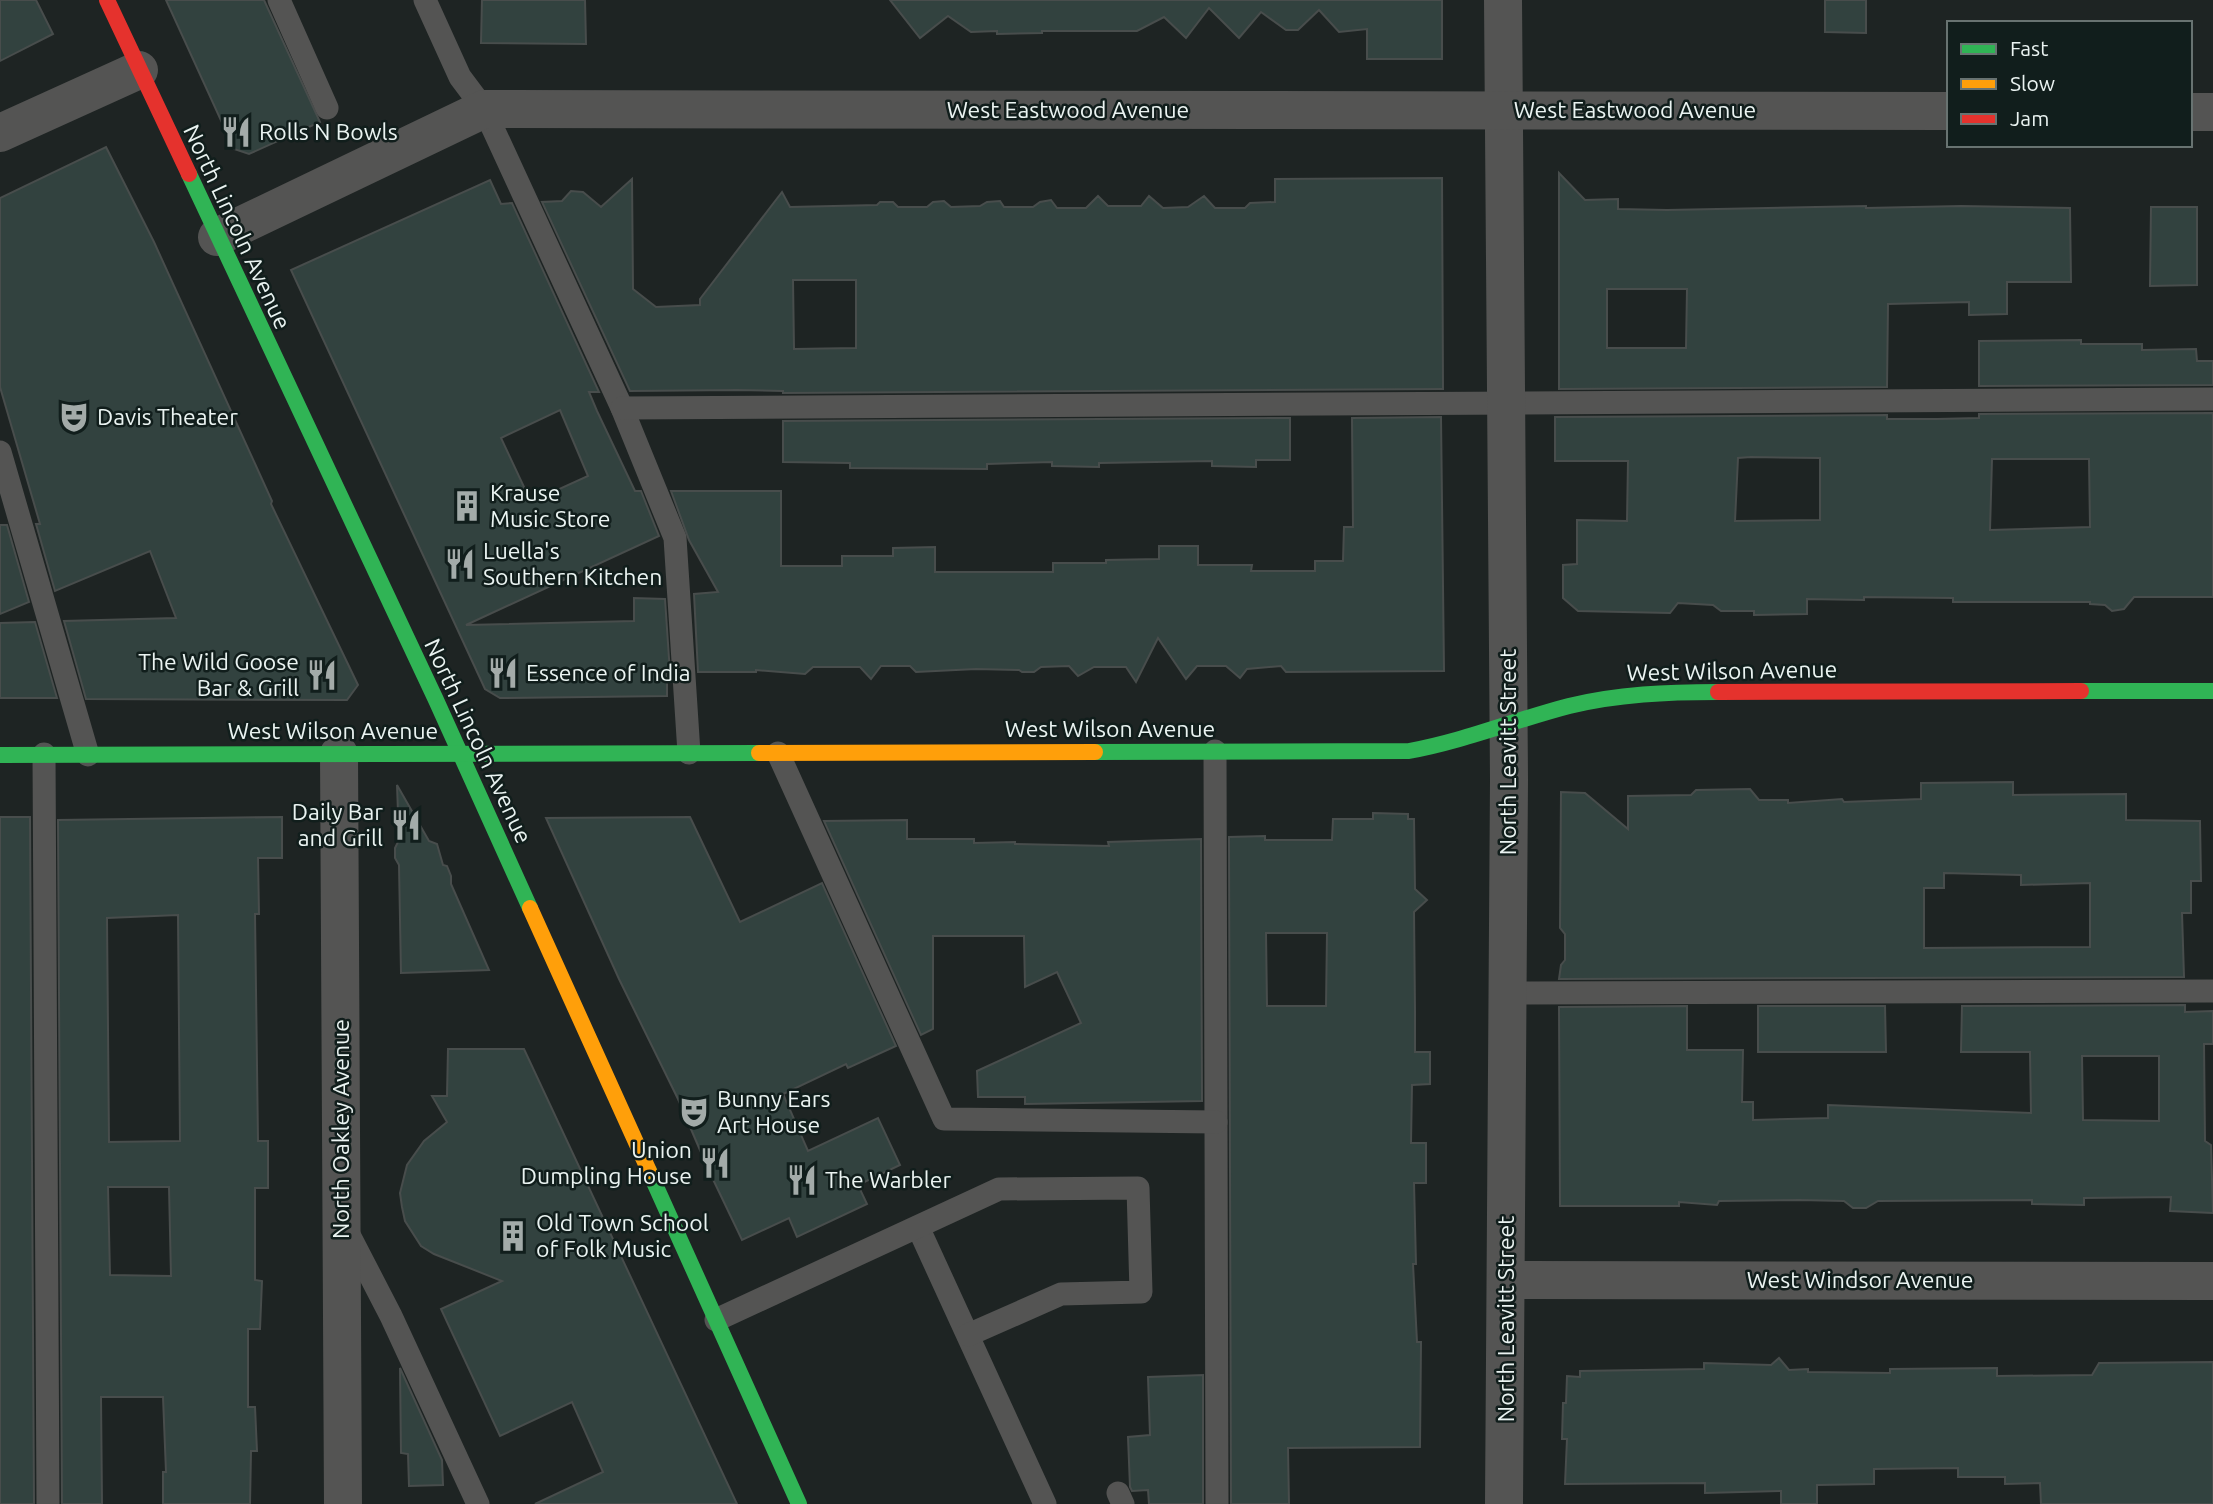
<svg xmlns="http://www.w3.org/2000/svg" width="2213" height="1504" font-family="Ubuntu,sans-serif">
	<rect width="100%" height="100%" fill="#1e2423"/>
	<!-- building -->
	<g fill="#32423f" stroke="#484d4c" stroke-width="2" fill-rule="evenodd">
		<polygon points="0,0 36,0 53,34 0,61"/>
		<polygon points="166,0 264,0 320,122 249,154 234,149"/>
		<polygon points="482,0 585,0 586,44 481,43"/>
		<polygon points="890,0 1442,0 1442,59 1367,59 1367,29 1339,32 1319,10 1298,30 1286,30 1261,12 1239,38 1209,8 1186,38 1164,17 1137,31 1042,31 1042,33 997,34 997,31 971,32 948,16 920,38"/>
		<polygon points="1825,0 1866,0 1866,33 1825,32"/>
		<polygon points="106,147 154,242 272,501 271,504 358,685 347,700 86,699 64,621 176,618 150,551 55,591 36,524 40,524 0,387 0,198"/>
		<path d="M1559,173L1585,200L1618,199V209L1667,210L1866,206V208L1961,206L2070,208L2071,282H2007V314L1969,315V302L1888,304L1887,387L1559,389ZM1607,289H1687L1686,348H1607Z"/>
		<path d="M1442,178L1443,389H1440L783,393V391L737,390L630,391L542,202L562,201L571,191L583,192L601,207L632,179L633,289L656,307L700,305V299L782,192L790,207L877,205L880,202H893L898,207H927L933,202L944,201L951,207L980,206L987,202L1000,201L1004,207H1033L1040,202L1051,200L1057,208H1086L1098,196L1108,206H1141L1149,196L1163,208L1188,207L1204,196L1215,208H1245L1250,203L1275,202V179ZM793,280H856V348L794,349Z"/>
		<path d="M490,180L501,204L512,203L599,392H589L597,411L635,491H641L659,536L466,625L634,621V598L665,599L670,673H667V696L500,698L485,689L291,270ZM560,410L588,476L531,502L501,438Z"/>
		<polygon points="2151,207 2197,207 2197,285 2150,286"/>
		<polygon points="2081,340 2081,344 2142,344 2142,350 2196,349 2197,361 2213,361 2213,385 1979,386 1979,341"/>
		<path d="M2213,413V597H2134L2124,609L2112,611L2105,605L2090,604V602H1953V598L1864,597V600L1807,599V614L1754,615V611H1721L1713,605L1678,603L1670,613L1578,611L1563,598V565L1577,564V520L1627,521L1628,461H1555V417L1887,415V419H1937L1979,418V414ZM1751,457L1820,458V520L1735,521L1738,458ZM1992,459H2089L2090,527L1990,530Z"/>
		<polygon points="1441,417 1444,671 1286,672 1281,666 1247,669 1240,678 1226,666 1197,666 1186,679 1158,638 1136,682 1126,667 1094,667 1078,676 1069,666 1041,667 1034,672 1022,672 1019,670 976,669 916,672 910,666 881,666 871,679 860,667 813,667 805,674 756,670 756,672 698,672 694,594 718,592 689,540 671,491 781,491 781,566 842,566 842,556 893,556 893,548 935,547 935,572 1053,572 1053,563 1106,563 1106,560 1159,559 1159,546 1198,546 1198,565 1252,565 1251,571 1315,571 1315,561 1343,561 1344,527 1353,527 1352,418"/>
		<polygon points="1290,418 1290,460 1256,460 1256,467 1212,466 1212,461 1099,463 1099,467 1052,466 1052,462 987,464 987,469 850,468 850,463 783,462 783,421"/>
		<polygon points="0,525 7,525 29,602 0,614"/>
		<polygon points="35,622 57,698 0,698 0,623"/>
		<path d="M2013,782V795L2126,794V820L2200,821L2201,881H2191V913H2182L2184,977L1559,979L1561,965L1565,960V934L1560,928L1561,792L1585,793L1628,829V796L1691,795L1696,790L1750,789L1759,800H1788V803L1842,799L1844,802L1921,799V783ZM1944,873L2021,875V885L2090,883V947L1924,948V888H1944Z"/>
		<polygon points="397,785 429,841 437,844 443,865 447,866 451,876 451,884 489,970 401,973 399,865 395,858 395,848 399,840"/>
		<path d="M1373,813L1408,814V819H1414L1415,889L1427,900L1414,912L1415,1011V1052H1430V1084L1412,1085L1411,1143H1426V1183H1414L1416,1264H1413L1417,1342H1421L1420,1447L1288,1448L1289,1504H1231L1229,837L1265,836V840H1332L1333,819H1373ZM1266,933H1327L1326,1006H1267Z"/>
		<polygon points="0,817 30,817 34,1504 0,1504"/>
		<path d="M282,817V858H258L259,914H255L258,1141H268V1188H255V1280L262,1281L260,1329H248V1407H255L257,1451H251L250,1504H163V1472H166L163,1397H101L102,1504H62L58,820ZM178,915L180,1141L109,1142L107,918ZM108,1187H169L171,1276L110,1275Z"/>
		<polygon points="690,817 740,922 822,883 896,1046 848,1068 846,1064 783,1094 808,1151 878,1118 900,1165 858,1185 867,1204 797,1237 789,1218 742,1240 709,1171 678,1099 619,979 546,818"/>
		<polygon points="907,820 907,839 974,839 974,843 1015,842 1015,844 1109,846 1108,842 1201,839 1202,1101 1025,1104 1025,1097 978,1097 977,1071 1081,1023 1057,972 1025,987 1024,936 933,936 933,1029 921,1035 824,821"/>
		<path d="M2185,1005V1012L2213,1011V1044H2204L2205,1141L2211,1145L2213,1213L2170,1211L2171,1197L2084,1198V1205L2032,1204V1200L1878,1201L1866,1208H1853L1844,1201L1799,1200L1719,1201L1717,1205L1679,1202V1206H1560L1559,1007L1687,1006V1050H1743L1742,1102H1753V1120L1828,1118V1105L2031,1113L2030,1052H1961L1962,1006ZM2082,1056H2159V1121L2083,1120Z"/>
		<polygon points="1758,1006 1885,1006 1886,1052 1758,1052"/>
		<polygon points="448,1049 524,1049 737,1504 535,1504 603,1472 572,1402 500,1436 441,1309 502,1281 434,1254 421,1246 405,1221 402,1207 400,1193 407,1165 424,1141 447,1122 432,1096 447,1096"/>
		<polygon points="1779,1358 1789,1370 1808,1369 1808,1372 1890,1373 1890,1369 1997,1368 1997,1376 2092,1375 2099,1363 2213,1362 2213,1504 2041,1504 2040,1483 2005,1484 2005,1477 1958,1477 1958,1468 1874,1469 1874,1484 1817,1485 1817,1504 1781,1504 1781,1491 1705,1493 1705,1483 1565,1484 1567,1439 1562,1439 1563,1403 1566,1403 1567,1376 1580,1377 1580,1371 1704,1369 1704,1363 1771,1365"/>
		<polygon points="400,1368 442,1460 443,1485 409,1486 408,1454 401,1453"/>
		<polygon points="1203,1375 1203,1504 1149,1504 1148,1490 1132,1491 1130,1487 1128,1437 1150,1435 1148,1377"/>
	</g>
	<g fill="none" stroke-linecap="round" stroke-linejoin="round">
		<!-- lane -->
		<g stroke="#545453" stroke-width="23">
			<polyline points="279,0 327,108"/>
			<polyline points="425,0 460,77 484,109 622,408 675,538 689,753"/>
			<polyline points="622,408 2213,399"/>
			<polyline points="0,452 88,755"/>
			<polyline points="1215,751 1217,1504"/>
			<polyline points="778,753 944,1119 1216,1122"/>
			<polyline points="44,754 48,1504"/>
			<polyline points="1508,993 2213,991"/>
			<polyline points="918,1227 1045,1504"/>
			<polyline points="346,1229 391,1316 478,1504"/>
			<polyline points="716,1320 999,1189 1138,1188 1141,1292 1061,1294 968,1335"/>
			<polyline points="1118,1493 1123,1504"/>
		</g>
		<!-- street -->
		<g stroke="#545453" stroke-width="38">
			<polyline points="1503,0 1509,780 1504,1504"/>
			<polyline points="2190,112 2213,112"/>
			<polyline points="0,133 139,70"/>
			<polyline points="217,237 484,109 1949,111"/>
			<polyline points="339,754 343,1504"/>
			<polyline points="1507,1280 2213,1281"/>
		</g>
		<!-- fast -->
		<g stroke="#30b455" stroke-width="16">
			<polyline points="189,174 436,700 530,908"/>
			<polyline points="2081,691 2213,691"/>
			<path d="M1095,752L1409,751C1464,741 1515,720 1569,706C1618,694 1668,692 1718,692"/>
			<polyline points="0,755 759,753"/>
			<polyline points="649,1171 799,1504"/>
		</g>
		<!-- slow -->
		<g stroke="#ff9f0a" stroke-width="16">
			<polyline points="759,753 1095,752"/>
			<polyline points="530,908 649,1171"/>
		</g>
		<!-- jam -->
		<g stroke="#e5322d" stroke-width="16">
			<polyline points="107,0 189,174"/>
			<polyline points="1718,692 2081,691"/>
		</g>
	</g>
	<!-- icons -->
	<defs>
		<symbol id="restaurant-bare" viewBox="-9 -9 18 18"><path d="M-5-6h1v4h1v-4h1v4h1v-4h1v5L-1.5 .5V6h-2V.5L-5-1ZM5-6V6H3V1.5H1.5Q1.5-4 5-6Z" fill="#a3aba9" stroke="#111e1c" stroke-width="2.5" paint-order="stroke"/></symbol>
		<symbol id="theatre-bare" viewBox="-9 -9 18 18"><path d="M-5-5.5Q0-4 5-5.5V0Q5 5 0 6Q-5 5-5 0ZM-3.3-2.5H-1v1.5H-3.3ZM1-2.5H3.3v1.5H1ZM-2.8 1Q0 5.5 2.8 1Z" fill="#a3aba9" stroke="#111e1c" stroke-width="2.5" paint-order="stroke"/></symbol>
		<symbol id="building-bare" viewBox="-9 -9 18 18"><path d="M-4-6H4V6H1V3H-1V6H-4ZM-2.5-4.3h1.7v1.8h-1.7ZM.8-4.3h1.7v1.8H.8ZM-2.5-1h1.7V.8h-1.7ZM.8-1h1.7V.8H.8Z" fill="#a3aba9" stroke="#111e1c" stroke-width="2.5" paint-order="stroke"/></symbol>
	</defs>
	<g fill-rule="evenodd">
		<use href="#restaurant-bare" x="214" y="110" width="44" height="44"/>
		<use href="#theatre-bare" x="52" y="395" width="44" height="44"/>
		<use href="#building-bare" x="445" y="484" width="44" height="44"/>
		<use href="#restaurant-bare" x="438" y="542" width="44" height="44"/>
		<use href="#restaurant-bare" x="481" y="651" width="44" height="44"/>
		<use href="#restaurant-bare" x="300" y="653" width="44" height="44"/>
		<use href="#restaurant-bare" x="384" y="803" width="44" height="44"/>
		<use href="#theatre-bare" x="672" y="1090" width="44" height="44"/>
		<use href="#restaurant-bare" x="693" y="1141" width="44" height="44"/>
		<use href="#restaurant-bare" x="780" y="1158" width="44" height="44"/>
		<use href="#building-bare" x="491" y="1214" width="44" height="44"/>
	</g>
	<g text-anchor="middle" stroke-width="5" stroke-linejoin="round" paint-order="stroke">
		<!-- street labels -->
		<g font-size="23" fill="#eaf3f1" stroke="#111e1c">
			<text x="1068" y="118">West Eastwood Avenue</text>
			<text x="1635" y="118">West Eastwood Avenue</text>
			<text transform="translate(237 227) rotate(65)" y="8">North Lincoln Avenue</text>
			<text transform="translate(1732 671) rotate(-1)" y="8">West Wilson Avenue</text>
			<text x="1110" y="737">West Wilson Avenue</text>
			<text x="333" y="739">West Wilson Avenue</text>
			<text transform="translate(478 741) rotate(65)" y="8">North Lincoln Avenue</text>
			<text transform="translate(1508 752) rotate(-90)" y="8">North Leavitt Street</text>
			<text transform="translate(341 1129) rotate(-90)" y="8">North Oakley Avenue</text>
			<text x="1860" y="1288">West Windsor Avenue</text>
			<text transform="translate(1506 1319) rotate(-90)" y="8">North Leavitt Street</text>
		</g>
		<!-- poi labels -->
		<g font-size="23" fill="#eaf3f1" stroke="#111e1c" text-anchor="start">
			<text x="259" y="140">Rolls N Bowls</text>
			<text x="97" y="425">Davis Theater</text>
			<text x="490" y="501">Krause<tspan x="490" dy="26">Music Store</tspan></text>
			<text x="483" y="559">Luella's<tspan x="483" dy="26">Southern Kitchen</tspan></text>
			<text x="299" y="670" text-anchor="end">The Wild Goose<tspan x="299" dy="26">Bar &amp; Grill</tspan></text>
			<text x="526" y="681">Essence of India</text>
			<text x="383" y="820" text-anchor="end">Daily Bar<tspan x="383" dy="26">and Grill</tspan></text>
			<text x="717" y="1107">Bunny Ears<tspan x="717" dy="26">Art House</tspan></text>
			<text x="692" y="1158" text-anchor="end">Union<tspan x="692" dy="26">Dumpling House</tspan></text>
			<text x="825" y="1188">The Warbler</text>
			<text x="536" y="1231">Old Town School<tspan x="536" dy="26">of Folk Music</tspan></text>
		</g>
	</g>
	<!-- legend -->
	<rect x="1947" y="21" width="245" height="126" fill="#111e1c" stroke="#687371" stroke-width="2"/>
	<rect x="1961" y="44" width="35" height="10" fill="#30b455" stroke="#687371" stroke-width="2"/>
	<text x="2010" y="56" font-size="21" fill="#eaf3f1">Fast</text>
	<rect x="1961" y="79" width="35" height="10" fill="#ff9f0a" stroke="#687371" stroke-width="2"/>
	<text x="2010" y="91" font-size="21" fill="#eaf3f1">Slow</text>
	<rect x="1961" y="114" width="35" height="10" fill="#e5322d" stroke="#687371" stroke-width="2"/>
	<text x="2010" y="126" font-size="21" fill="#eaf3f1">Jam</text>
</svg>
